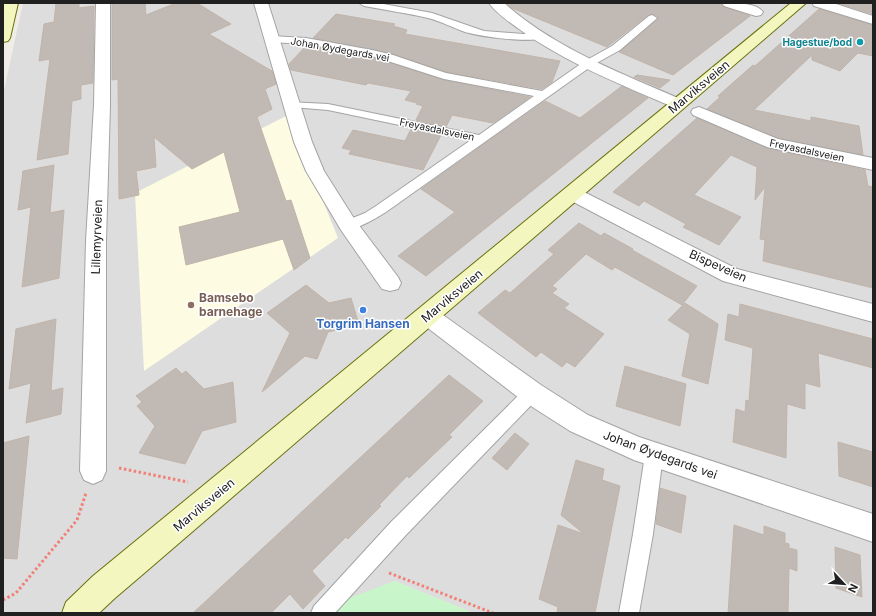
<svg xmlns="http://www.w3.org/2000/svg" width="876" height="616" font-family="Inter,sans-serif">
	<rect width="100%" height="100%" fill="#f0ede7"/>
	<!-- residential -->
	<polygon fill="#dedddd" points="23,3 873,3 873,613 473,613 395,581 329,613 3,613 3,95"/>
	<!-- education -->
	<polygon fill="#fdfce3" points="288,115 338,238 144,371 135,193"/>
	<!-- park -->
	<polygon fill="#c8f6ca" points="395,581 473,613 329,613 339,602"/>
	<!-- building -->
	<g fill="#c0b9b4" stroke="#c1b4aa">
		<polygon points="56,3 79,3 79,8 94,6 93,83 81,85 81,99 72,101 68,154 37,160 50,59 39,61 44,24 54,22"/>
		<polygon points="118,3 145,3 146,15 176,3 197,3 231,24 209,34 272,71 276,84 265,89 272,109 257,117 286,201 291,200 310,258 294,270 283,239 186,265 179,227 240,212 224,152 192,169 154,137 156,167 136,171 139,195 119,199 118,79 112,80 112,4"/>
		<polygon points="506,3 721,3 724,7 750,16 673,75 619,52 658,19 658,17 653,14 648,15 607,47 512,8"/>
		<polygon points="838,3 873,3 873,14"/>
		<polygon points="819,9 873,25 873,56 858,53 840,71 812,60 812,55 754,110 811,121 811,117 859,126 863,155 778,138 707,109 720,97 718,96 753,65 755,66"/>
		<polygon points="336,14 395,24 393,26 407,30 405,34 560,61 552,82 542,89 446,72 393,54 313,38"/>
		<polygon points="306,46 372,57 444,80 530,97 493,123 452,115 446,127 416,120 423,106 416,104 417,103 405,100 411,91 368,83 366,85 291,70 289,64"/>
		<polygon points="637,75 670,80 660,88 634,77"/>
		<polygon points="622,86 648,98 426,276 398,256 455,212 421,189 545,101 580,118"/>
		<polygon points="697,118 767,148 865,170 868,186 873,187 873,288 763,261 765,240 760,239 765,187 755,200 757,167 731,155 694,195 741,217 719,245 683,227 686,224 644,201 639,206 613,192"/>
		<polygon points="411,129 441,135 423,170 349,154 351,150 342,148 353,130 405,141"/>
		<polygon points="54,165 50,213 64,210 59,278 22,287 31,207 18,210 23,171"/>
		<polygon points="579,223 601,236 604,233 633,249 632,250 697,286 682,305 615,267 612,270 586,254 552,286 557,289 552,293 569,304 564,308 604,334 575,367 567,362 562,367 541,352 536,357 478,313 505,290 510,293 554,254 548,250"/>
		<polygon points="306,285 329,303 351,298 359,325 328,332 317,359 305,356 262,392 290,333 267,313"/>
		<polygon points="685,303 718,324 708,384 682,376 690,334 668,320"/>
		<polygon points="740,304 873,339 873,368 818,353 820,387 805,383 805,409 787,404 786,458 733,442 736,409 745,412 746,400 749,401 753,348 725,340 728,314 739,317"/>
		<polygon points="56,319 51,391 63,388 61,414 26,423 31,383 9,389 16,329"/>
		<polygon points="625,366 686,384 680,426 616,406"/>
		<polygon points="176,368 182,374 186,371 204,389 233,382 236,422 202,431 185,464 139,453 155,426 137,406 142,402 136,396"/>
		<polygon points="449,375 483,401 449,435 452,437 409,478 407,476 379,505 381,506 348,539 346,537 312,571 325,586 303,609 290,594 271,613 193,613"/>
		<polygon points="515,433 529,444 507,470 492,458"/>
		<polygon points="29,436 17,559 3,558 3,443"/>
		<polygon points="838,442 873,452 873,487 839,476"/>
		<polygon points="576,460 604,469 602,480 620,486 595,613 557,613 558,607 539,599 558,525 584,534 561,515"/>
		<polygon points="660,488 686,496 681,533 656,524"/>
		<polygon points="734,525 764,535 764,526 785,533 785,543 789,544 789,548 797,550 797,571 789,568 788,613 728,613"/>
		<polygon points="835,547 860,555 862,597 836,588"/>
	</g>
	<g fill="none" stroke-linecap="round" stroke-linejoin="round">
		<defs>
			<g id="lane">
				<path d="M359,3H378L432,13L484,31L523,34L539,33L544,36C536,45 478,36 465,32C453,28 441,21 428,18C407,13 385,10 364,6Z"/>
				<path d="M652,15L657,18L655,20L620,50L593,65L386,212C376,218 355,232 343,228L341,225L343,222L365,213L376,206L471,140L328,110L292,107L288,106L286,104L288,102L328,104L479,135L534,96L444,79L372,56L306,44L271,42L266,39L271,36L306,38L372,50L393,55L446,73L542,91L585,61L612,46L649,16Z"/>
				<polygon points="532,386 538,388 540,393 538,398 405,536 335,613 311,613 314,606 391,522 526,388"/>
				<polygon points="654,447 660,449 663,455 653,534 639,613 619,613 633,534 645,455 648,449"/>
			</g>
			<g id="street">
				<polygon points="96,3 110,3 110,105 106,241 106,471 102,480 93,484 84,480 80,471 86,241 94,105"/>
				<polygon points="254,3 268,3 312,142 324,171 355,220 398,277 401,283 398,289 390,291 382,289 341,230 306,171 294,142"/>
				<path d="M489,3H504C556,49 621,73 685,101L687,104L685,107L679,109L673,107C620,84 566,63 519,29C509,22 496,13 489,3Z"/>
				<path d="M722,3C733,3 756,2 763,12L761,15L756,16L724,6Z"/>
				<polygon points="812,3 833,3 873,16 873,24 814,6"/>
				<polygon points="699,107 778,139 873,158 873,170 767,147 693,115 691,112 693,109"/>
				<polygon points="573,188 580,190 737,269 873,304 873,322 723,281 566,198 564,194 566,190"/>
				<polygon points="428,307 436,310 541,385 588,415 639,437 873,514 873,542 634,460 570,431 523,401 420,322 417,316 420,310"/>
			</g>
			<g id="secondary">
				<polygon points="4,3 18,3 10,38 8,41 3,42"/>
				<polygon points="791,3 806,3 142,575 115,598 99,613 62,613 66,602 93,576"/>
			</g>
		</defs>
		<!-- lane casing -->
		<use href="#lane" stroke="#a4a4a4" stroke-width="2"/>
		<!-- street casing -->
		<use href="#street" stroke="#a4a4a4" stroke-width="2"/>
		<!-- secondary casing -->
		<use href="#secondary" stroke="#69710d" stroke-width="2"/>
		<!-- path -->
		<g stroke="#f08177" stroke-width="3" stroke-dasharray="2.5 2.5" stroke-linecap="butt">
			<polyline points="119,468 188,482"/>
			<polyline points="389,573 493,613"/>
			<polyline points="3,600 16,593 77,520 86,493"/>
		</g>
		<!-- lane -->
		<use href="#lane" fill="#fff" fill-rule="evenodd"/>
		<!-- street -->
		<use href="#street" fill="#fff" fill-rule="evenodd"/>
		<!-- secondary -->
		<use href="#secondary" fill="#f4f6bf" fill-rule="evenodd"/>
	</g>
	<!-- markers -->
	<circle fill="#0f9aa8" stroke="#fff" stroke-width="1.5" cx="860" cy="42" r="4"/>
	<circle fill="#8d6e63" stroke="#fff" stroke-width="1.5" cx="191" cy="305" r="4"/>
	<circle fill="#3f7fe0" stroke="#fff" stroke-width="1.5" cx="363" cy="310" r="4"/>
	<g text-anchor="middle" stroke-width="3" stroke-linejoin="round" paint-order="stroke">
		<!-- far-culture labels -->
		<g font-size="10" font-weight="bold" fill="#0d838f" stroke="#fff" text-anchor="end">
			<text x="852" y="46">Hagestue/bod</text>
		</g>
		<!-- far-street labels -->
		<g font-size="10" fill="#202020" stroke="#fff">
			<text transform="translate(340 49) rotate(10)" y="4">Johan Øydegards vei</text>
			<text transform="translate(437 129) rotate(12)" y="4">Freyasdalsveien</text>
			<text transform="translate(807 150) rotate(12)" y="4">Freyasdalsveien</text>
		</g>
		<!-- street labels -->
		<g font-size="12" fill="#202020" stroke="#fff">
			<text transform="translate(699 87) rotate(-40)" y="4">Marviksveien</text>
			<text transform="translate(97 237) rotate(-88)" y="4">Lillemyrveien</text>
			<text transform="translate(718 266) rotate(24)" y="4">Bispeveien</text>
			<text transform="translate(452 296) rotate(-40)" y="4">Marviksveien</text>
			<text transform="translate(660 455) rotate(20)" y="4">Johan Øydegards vei</text>
			<text transform="translate(204 505) rotate(-40)" y="4">Marviksveien</text>
		</g>
		<!-- education labels -->
		<g font-size="12" font-weight="bold" fill="#785e54" stroke="#fff" text-anchor="start">
			<text x="199" y="302">Bamsebo<tspan x="199" dy="14">barnehage</tspan></text>
		</g>
		<!-- shop labels -->
		<g font-size="12" font-weight="bold" fill="#366cbe" stroke="#fff">
			<text x="363" y="328">Torgrim Hansen</text>
		</g>
	</g>
	<!-- border -->
	<rect width="876" height="616" fill="none" stroke="#202020" stroke-width="8"/>
	<!-- north arrow -->
	<g transform="translate(844 584) rotate(116)" stroke="#ffffff" stroke-width="3" paint-order="stroke">
	<path d="M0-3L7 15L0 10L-7 15Z" fill="#202020"/>
	<text y="-6" font-size="11" font-weight="bold" text-anchor="middle" fill="#202020">N</text>
	</g>
</svg>
